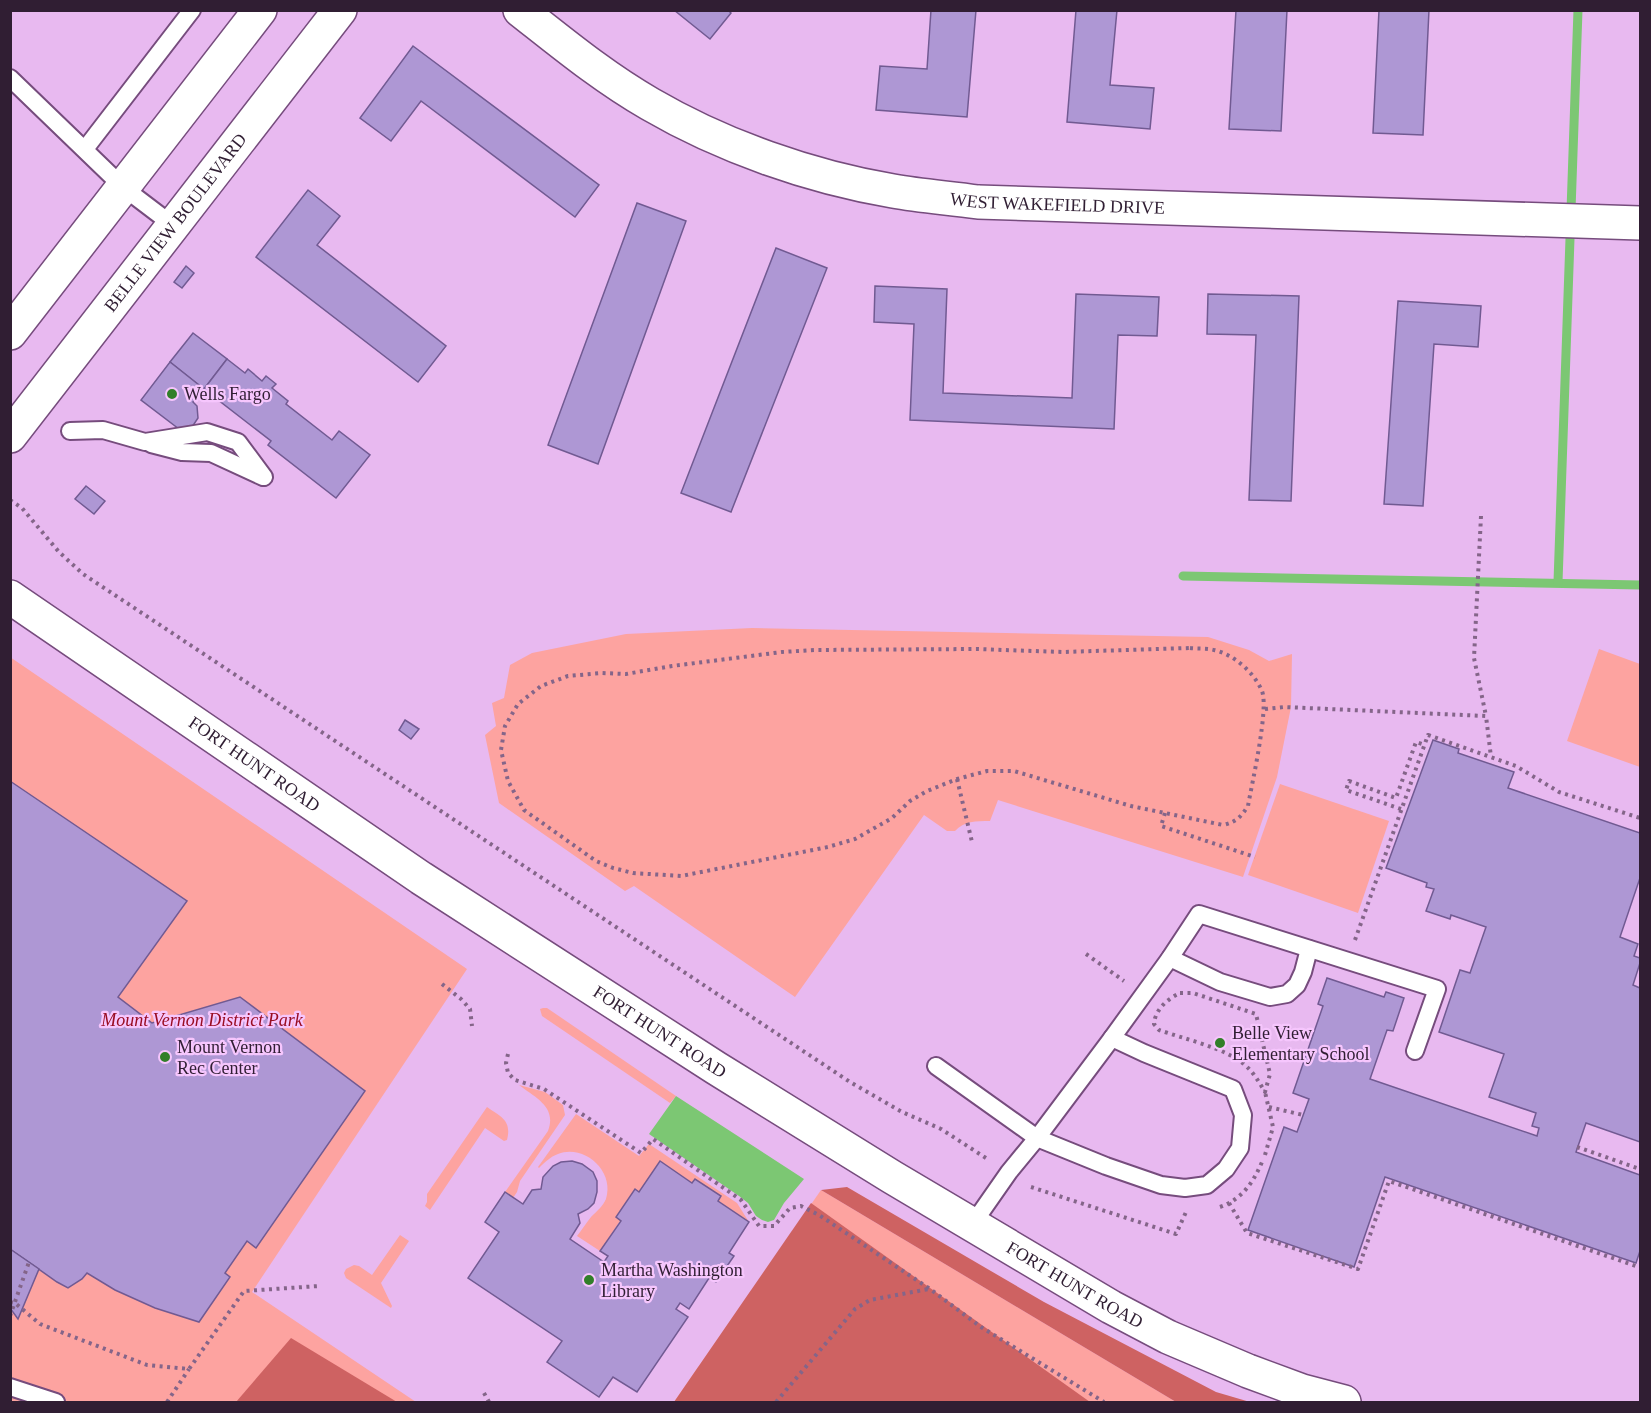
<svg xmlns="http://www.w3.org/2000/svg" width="1651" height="1413" font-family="Georgia,serif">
	<rect width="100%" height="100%" fill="#e8b9f0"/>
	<!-- green -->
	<g fill="#fda3a0">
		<path d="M752,628L1208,637L1249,650L1269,661L1292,654L1291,707L1277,777L1243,877L998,800L990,821C976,821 964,821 955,831H947L924,815L795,997L634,886L625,891L499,803L485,735L496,726L492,703L504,698L510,665L532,653L626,634Z"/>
		<polygon points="1599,649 1640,664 1640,767 1567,741"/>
		<polygon points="10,657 467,969 252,1292 416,1402 11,1402"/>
		<polygon points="1280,784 1389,821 1358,913 1248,875"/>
		<polygon points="543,1008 547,1008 676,1096 670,1103 542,1016 540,1009"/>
		<path d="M519,1085L545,1092L563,1105L565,1115L520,1181L517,1192L513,1198L505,1192L548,1131C557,1107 536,1098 519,1085Z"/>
		<path d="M487,1107C501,1117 512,1120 507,1140L504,1141L485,1128L430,1210L425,1206L427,1202V1194Z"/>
		<path d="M576,1114L639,1156L649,1144L737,1203L749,1222L660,1161L600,1251L577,1236C582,1230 586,1223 591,1217C597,1211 603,1206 606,1199C615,1171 584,1144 558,1154C550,1157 545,1162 539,1168L538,1167Z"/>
		<polygon points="821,1190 1176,1402 674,1402"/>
		<polygon points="400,1235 409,1241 381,1283 392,1306 391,1308 346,1278 344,1273 346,1269 354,1265 359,1266 372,1275"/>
	</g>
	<!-- forest -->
	<g fill="#ce6262">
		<polygon points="847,1187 1044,1302 1216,1392 1250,1402 1176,1402 821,1190"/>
		<polygon points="811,1203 1090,1402 674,1402"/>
		<polygon points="291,1338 397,1402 236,1402"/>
	</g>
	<!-- water -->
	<polygon fill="#7cc773" points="676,1096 804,1179 784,1203 774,1220 768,1222 762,1220 756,1216 748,1203 739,1196 649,1134"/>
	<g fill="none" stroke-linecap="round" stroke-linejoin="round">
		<!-- stream -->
		<g stroke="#7cc773" stroke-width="9">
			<polyline points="1183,576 1640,585"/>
			<polyline points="1558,582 1578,10"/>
		</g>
	</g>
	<!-- building -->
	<g fill="#ae97d4" stroke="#715a92" stroke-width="1.5">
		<polygon points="674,10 728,10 731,13 710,39"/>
		<polygon points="931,10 976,10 967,117 876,110 880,66 927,69"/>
		<polygon points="1076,10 1117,10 1110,85 1154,88 1150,129 1067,122"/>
		<polygon points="1236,10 1287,10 1281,131 1229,129"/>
		<polygon points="1379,10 1429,10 1423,135 1373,133"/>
		<polygon points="413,46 599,185 575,217 421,101 391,141 360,118"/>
		<polygon points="308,190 340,216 317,245 446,346 418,382 256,257"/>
		<polygon points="637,203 686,221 598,464 548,445"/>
		<polygon points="776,248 827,268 731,512 681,493"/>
		<polygon points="186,266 194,273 182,288 174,282"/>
		<polygon points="875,286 947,289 943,393 1072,398 1076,294 1159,297 1157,336 1118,335 1114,429 910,420 914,324 874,322"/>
		<polygon points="1208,294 1299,296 1291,501 1249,500 1256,335 1207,334"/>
		<polygon points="1398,301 1481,306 1478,347 1434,344 1423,506 1384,504"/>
		<polygon points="193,333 227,359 204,389 170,362"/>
		<polygon points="227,359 245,373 248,369 262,381 266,376 276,384 272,388 288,401 286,404 332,440 339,431 370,455 336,498 268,445 271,441 204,389"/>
		<polygon points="170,362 204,389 193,402 197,406 198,418 192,427 179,429 141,400"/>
		<polygon points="86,486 105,501 94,514 75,499"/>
		<polygon points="405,720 419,729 411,739 399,730"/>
		<polygon points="1433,740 1459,749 1458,753 1514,772 1508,788 1640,833 1640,878 1620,937 1638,944 1634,956 1640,958 1640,963 1633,985 1640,988 1640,1142 1586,1123 1576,1152 1640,1175 1640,1251 1636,1263 1385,1177 1354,1267 1248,1230 1284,1127 1297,1132 1309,1099 1293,1093 1323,1006 1318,1004 1327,978 1384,997 1386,992 1404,998 1393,1031 1387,1030 1370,1079 1537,1136 1539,1128 1532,1126 1536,1113 1489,1097 1504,1054 1439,1032 1460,970 1470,973 1486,927 1451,915 1450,919 1426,911 1434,889 1426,887 1427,883 1386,868"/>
		<polygon points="10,781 187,901 118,997 152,1023 240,997 365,1091 256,1248 247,1241 225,1273 230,1277 199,1322 155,1308 115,1290 87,1273 82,1279 68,1288 57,1282 10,1249"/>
		<polygon points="572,1161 582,1164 593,1172 597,1181 597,1192 594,1203 588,1209 578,1214 580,1223 570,1239 604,1262 608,1256 600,1251 621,1221 616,1217 635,1189 639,1192 660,1161 692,1183 695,1179 721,1196 718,1201 749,1222 729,1253 734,1256 716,1282 709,1278 689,1309 680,1303 676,1309 688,1317 637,1392 613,1377 599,1397 547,1362 562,1341 468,1278 499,1232 485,1222 505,1192 523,1204 532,1190 541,1189 543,1177 553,1166 561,1162"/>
		<polygon points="10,1249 39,1269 18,1319 10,1308"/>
	</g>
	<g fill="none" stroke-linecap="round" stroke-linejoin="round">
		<defs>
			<g id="lane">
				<polyline points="10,78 124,188 174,226"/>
				<polyline points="85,149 192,10"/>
				<polyline points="70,431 103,430 145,442 207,432 238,442 264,477"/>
				<polyline points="151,444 182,452 211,453 263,477"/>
				<polyline points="1170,958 1220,982 1270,997 1287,994 1297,985 1303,972 1309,949"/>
				<polyline points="936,1066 1037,1138 1106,1166 1161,1185 1185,1188 1207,1185 1226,1169 1240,1148 1243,1115 1233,1089 1144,1053 1112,1038"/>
				<polyline points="972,1225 1009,1172 1037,1138 1112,1038 1170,958 1199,914 1437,989 1415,1051"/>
				<polyline points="10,1387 56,1402"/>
			</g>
			<g id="street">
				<path id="s1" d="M520,10C562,43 603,77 650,104C722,146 810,177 893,191C921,196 950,198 978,202L1640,223"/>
			</g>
			<g id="secondary">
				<polyline points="10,333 260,10"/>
				<path id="s2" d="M10,436L340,10"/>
				<path id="s3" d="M10,597L421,878L716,1068L892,1177L1111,1307L1168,1337L1248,1371L1302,1391L1344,1402"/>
			</g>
		</defs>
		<!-- lane casing -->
		<use href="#lane" stroke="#764c7d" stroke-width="20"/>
		<!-- street casing -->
		<use href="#street" stroke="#764c7d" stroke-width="36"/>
		<!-- secondary casing -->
		<use href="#secondary" stroke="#764c7d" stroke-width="36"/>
		<!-- path -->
		<g stroke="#846589" stroke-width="4" stroke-dasharray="3 4.5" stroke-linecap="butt">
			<polyline points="10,500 22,508 59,552 83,574 850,1082 902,1112 941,1129 989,1160"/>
			<polyline points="1481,516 1474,658 1486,716"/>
			<path d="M1190,648C1198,649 1206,648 1214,650C1233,654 1254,672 1262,691C1269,709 1252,783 1248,806C1241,817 1236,822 1223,825L1131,806L1014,771H987L957,779L927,791L910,801L892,818L871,830L855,839L828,847L681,876L633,873L613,868L596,861L524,810L508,781L501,750L505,726L518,704L541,686L568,676L602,673L626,674L672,666L782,652L814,650L976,649L1062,652Z"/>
			<polyline points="1265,709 1284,707 1486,716 1491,757"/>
			<polyline points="957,779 972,842"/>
			<polyline points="1401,809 1346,790 1349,781 1396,798 1416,742 1425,745"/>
			<polyline points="1165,813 1161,826 1255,857"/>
			<polyline points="1355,940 1428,735 1516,766 1559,792 1640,818"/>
			<polyline points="1086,954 1124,981"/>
			<polyline points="442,984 461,999 470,1009 472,1026"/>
			<path d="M1180,993H1193L1256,1014L1270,1074L1265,1092C1259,1082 1254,1073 1245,1065C1226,1048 1184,1039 1159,1030L1154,1024C1155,1010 1167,999 1180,993Z"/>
			<polyline points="508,1054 506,1063 508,1073 515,1080 544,1089 641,1153 653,1139 741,1200 759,1226 774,1226 790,1208 801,1206 819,1215 930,1289 981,1327 1104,1402"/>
			<polyline points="1269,1107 1303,1115"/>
			<polyline points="1577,1147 1640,1169"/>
			<polyline points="1265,1155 1273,1127 1265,1092"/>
			<polyline points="1031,1187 1176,1234 1186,1212"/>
			<polyline points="1229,1203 1247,1233 1358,1269 1389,1181 1636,1266 1640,1265"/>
			<path d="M1220,1207C1242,1199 1253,1183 1262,1162"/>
			<polyline points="10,1302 15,1303 40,1324 147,1365 189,1369 244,1291 319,1286"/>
			<polyline points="10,1316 29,1262"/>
			<polyline points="484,1393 489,1402"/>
			<polyline points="167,1402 189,1369"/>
			<polyline points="776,1402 855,1309 870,1300 929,1289"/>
		</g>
		<!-- lane -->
		<use href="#lane" stroke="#fff" stroke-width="16"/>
		<!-- street -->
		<use href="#street" stroke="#fff" stroke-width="33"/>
		<!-- secondary -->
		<use href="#secondary" stroke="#fff" stroke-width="33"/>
	</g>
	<!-- markers -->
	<g fill="#317f29" stroke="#f6c6fd" stroke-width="2">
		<circle cx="172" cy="394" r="6"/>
		<circle cx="1220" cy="1043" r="6"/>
		<circle cx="165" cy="1057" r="6"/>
		<circle cx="589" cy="1280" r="6"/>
	</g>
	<g text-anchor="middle" stroke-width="4.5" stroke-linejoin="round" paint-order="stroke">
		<!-- street labels -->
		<g font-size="18" fill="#301e33" stroke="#f6c6fd">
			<text dy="6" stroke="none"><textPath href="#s1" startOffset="585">WEST WAKEFIELD DRIVE</textPath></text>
			<text dy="6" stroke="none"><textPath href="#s2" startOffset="270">BELLE VIEW BOULEVARD</textPath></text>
			<text dy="6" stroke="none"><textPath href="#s3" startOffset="296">FORT HUNT ROAD</textPath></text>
			<text dy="6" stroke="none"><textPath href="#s3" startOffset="782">FORT HUNT ROAD</textPath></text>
			<text dy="6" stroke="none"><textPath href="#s3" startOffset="1268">FORT HUNT ROAD</textPath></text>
		</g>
		<!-- poi labels -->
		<g font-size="18" fill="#301e33" stroke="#f6c6fd" text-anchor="start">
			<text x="184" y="400">Wells Fargo</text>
			<text x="1232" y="1039">Belle View<tspan x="1232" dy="21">Elementary School</tspan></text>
			<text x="177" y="1053">Mount Vernon<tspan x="177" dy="21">Rec Center</tspan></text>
			<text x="601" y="1276">Martha Washington<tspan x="601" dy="21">Library</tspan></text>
		</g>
		<!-- park labels -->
		<g font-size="18" font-style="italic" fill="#990d23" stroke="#f6c6fd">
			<text x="202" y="1026">Mount Vernon District Park</text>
		</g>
	</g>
	<!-- border -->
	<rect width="1651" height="1413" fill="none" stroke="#301e33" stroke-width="24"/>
</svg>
